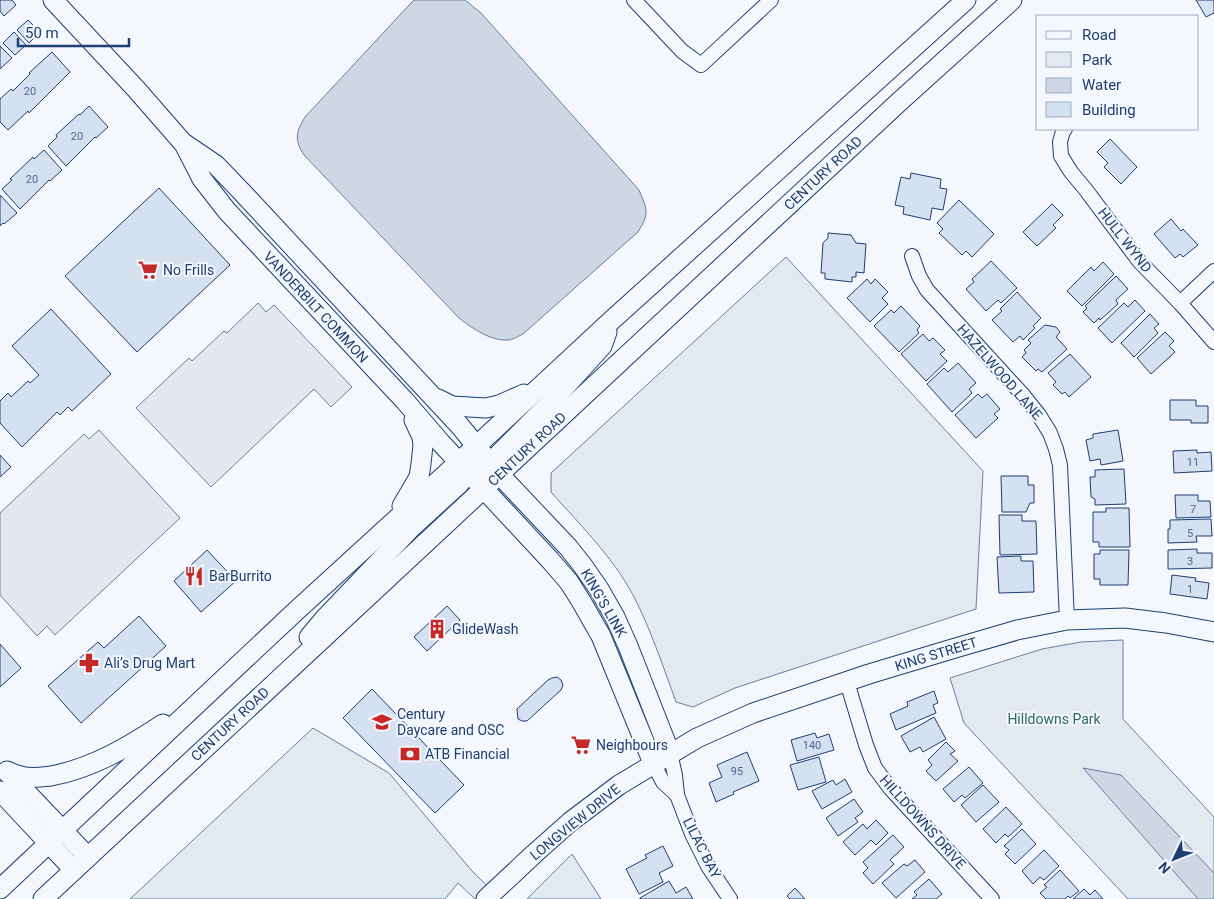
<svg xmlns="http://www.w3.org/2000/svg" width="1214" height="899" font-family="Roboto,sans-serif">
	<rect width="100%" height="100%" fill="#f4f7fb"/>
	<!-- green -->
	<g fill="#e3e9f0" stroke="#687fa3">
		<path d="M786,257L983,471L976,609L735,688L693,707L676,702C664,669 653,636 638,605C618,562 582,527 551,492V473Z"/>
		<polygon points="1123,640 1123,719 1214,817 1214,899 1128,899 964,723 950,678 1042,649 1081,642"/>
		<polygon points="313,728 389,773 473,872 501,899 475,899 458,883 445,899 130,899"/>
		<polygon points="572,854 601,899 527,899"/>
	</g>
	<!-- parking -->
	<g fill="#e3e8f0" stroke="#687fa3">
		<polygon points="258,303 266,312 274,305 352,387 331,407 314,389 211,487 136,408 189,358 192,361 224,331 227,333"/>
		<polygon points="99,430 180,518 55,635 47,626 37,636 0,595 0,513 84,434 89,439"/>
	</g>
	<!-- water -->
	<g fill="#cfd7e4" stroke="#687fa3">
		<path d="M414,0H465L481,13L639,190C647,209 650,213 638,232L523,334C519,336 512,340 508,340C490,341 472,328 459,318L304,155C294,140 296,132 305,117L411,3Z"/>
		<polygon points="1083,768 1121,775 1214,873 1214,899 1198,899"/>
	</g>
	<!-- building -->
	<g fill="#d5e0f0" stroke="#1d3f73">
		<polygon points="0,0 12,0 16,5 4,16 0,11"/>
		<polygon points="1196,0 1214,0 1214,13 1206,17"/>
		<polygon points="28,20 40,32 29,43 17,30"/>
		<polygon points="14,32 26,45 15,55 3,43"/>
		<polygon points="0,46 12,58 0,69"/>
		<polygon points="52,52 70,72 29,113 28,111 8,130 0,122 0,99 11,89 13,91 30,74 29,73"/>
		<polygon points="89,106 108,127 96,138 95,137 66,166 48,146 57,137 56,135 79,114 80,115"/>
		<polygon points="1110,139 1137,167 1121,184 1104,167 1108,163 1097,152"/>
		<polygon points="44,150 62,170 50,181 49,180 20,209 2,189 12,180 10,179 33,157 34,159"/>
		<polygon points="911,173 941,179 940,188 947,189 943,210 932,208 930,220 903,214 904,207 895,205 901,177 910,179"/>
		<polygon points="159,188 230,265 137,352 65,276"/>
		<polygon points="0,195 17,213 4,224 3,223 0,226"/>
		<polygon points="959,200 994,234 972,257 966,251 962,255 939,233 943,229 937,223"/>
		<polygon points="1052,204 1063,215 1053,225 1056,228 1037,246 1023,232"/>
		<polygon points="1171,219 1181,231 1183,229 1198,245 1183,257 1180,254 1175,258 1154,234"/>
		<polygon points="828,233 851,235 856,243 866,244 864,273 856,272 856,277 852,277 852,282 825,279 825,273 821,273 823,243 828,238"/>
		<polygon points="991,261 1017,288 1001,303 998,300 986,311 966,289 974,282 972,279"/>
		<polygon points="1103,262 1114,274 1082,306 1067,291 1091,267 1094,271"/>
		<polygon points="1116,276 1128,289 1116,300 1118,304 1100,320 1099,318 1094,323 1083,312 1087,308 1085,306"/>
		<polygon points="867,279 871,284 875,279 888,292 882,298 888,304 870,322 847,298"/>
		<polygon points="1017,292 1041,318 1033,326 1035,328 1023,340 1020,336 1013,342 992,320 1002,311 1000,309"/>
		<polygon points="1135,300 1145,311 1112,343 1098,328 1124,303 1128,307"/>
		<polygon points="901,306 920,326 917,330 919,333 899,352 874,326 891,310 894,313"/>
		<polygon points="51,309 111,374 72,411 68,407 60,415 57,412 22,447 0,423 0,401 8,393 11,397 28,381 30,383 39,375 12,346"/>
		<polygon points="1150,314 1159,324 1154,328 1158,333 1134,357 1121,343"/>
		<polygon points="1045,325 1056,327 1060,332 1056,337 1067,349 1042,372 1038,369 1036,371 1022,357 1026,353 1024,350 1031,343 1028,340"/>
		<polygon points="1165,332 1174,341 1169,346 1175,352 1151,374 1137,358"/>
		<polygon points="923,334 929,341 933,338 945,350 940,354 947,361 926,381 901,354"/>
		<polygon points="1070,354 1091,377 1069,397 1065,392 1062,394 1053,385 1056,382 1048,373"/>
		<polygon points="958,363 976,383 969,389 972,393 952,412 927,384 944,368 948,372"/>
		<polygon points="978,394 982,398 987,394 1000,409 994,414 998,418 976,438 955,415"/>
		<polygon points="1170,400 1196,400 1196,406 1208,406 1208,423 1191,423 1191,420 1170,420"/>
		<polygon points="1118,430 1123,461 1101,465 1100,459 1090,461 1086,440 1093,438 1093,434"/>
		<polygon points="1197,450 1197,453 1211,452 1212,471 1174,473 1173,451"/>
		<polygon points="0,455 11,467 0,477"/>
		<polygon points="1124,469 1126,504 1095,505 1095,499 1091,497 1090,477 1095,477 1095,470"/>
		<polygon points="1001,476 1028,476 1028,485 1034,485 1034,503 1030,503 1026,512 1002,512"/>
		<polygon points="1175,495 1198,495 1198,501 1210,501 1211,517 1176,518"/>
		<polygon points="1106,508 1129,508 1130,547 1099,547 1099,542 1093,542 1093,512 1106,512"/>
		<polygon points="999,515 1022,515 1022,521 1036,521 1037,554 1000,555"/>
		<polygon points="1211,519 1212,536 1196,536 1197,542 1168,543 1168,529 1170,529 1170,520"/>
		<polygon points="1197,549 1197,553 1212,553 1212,568 1168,569 1168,550"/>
		<polygon points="207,550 236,581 201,612 174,581"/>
		<polygon points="1100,550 1129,550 1128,585 1100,585 1100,579 1094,579 1094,554 1100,554"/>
		<polygon points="1021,556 1021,561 1033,561 1034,592 999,593 997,557"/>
		<polygon points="1172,575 1196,578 1195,581 1209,583 1207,599 1170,594"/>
		<polygon points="447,606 460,620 427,651 414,637"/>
		<polygon points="139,616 166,646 81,723 48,686 98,642 104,648"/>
		<polygon points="0,644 21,668 0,687"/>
		<polygon points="557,677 561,680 563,685 561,690 527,721 522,721 518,719 517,709 548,680 552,678"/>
		<polygon points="372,689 464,785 435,813 343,718"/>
		<polygon points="934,691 938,703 933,705 936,713 896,730 890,714 908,706 907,702"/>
		<polygon points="934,717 946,739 923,752 920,747 910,752 901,736"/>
		<polygon points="815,733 817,738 829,734 834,750 797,761 791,740"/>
		<polygon points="946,742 955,751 950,754 958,761 936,781 926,771 932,765 928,760"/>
		<polygon points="747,752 759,781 733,792 734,794 716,802 709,783 722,777 717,765"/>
		<polygon points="819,757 826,782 798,790 790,765"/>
		<polygon points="969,767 983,783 965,798 962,795 954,802 943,789"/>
		<polygon points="845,779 852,792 822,809 812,791 833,780 836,785"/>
		<polygon points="983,785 999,802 976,822 961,805"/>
		<polygon points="854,799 863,812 855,818 858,822 838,836 826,818"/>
		<polygon points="1006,807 1022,824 1008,837 1005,834 996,843 983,829"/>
		<polygon points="876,820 888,833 876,845 871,840 855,855 843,842 863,824 867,829"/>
		<polygon points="1022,829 1036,844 1015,864 1005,854 1009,850 1004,846"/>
		<polygon points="893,835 904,847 890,860 894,864 873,884 863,873 868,868 863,862"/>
		<polygon points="663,846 673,866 659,873 663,882 639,894 626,869 647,858 645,855"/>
		<polygon points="1044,850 1059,866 1044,880 1040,877 1033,884 1022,871"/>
		<polygon points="915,860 925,872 896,898 882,883 904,864 907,866"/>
		<polygon points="1060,870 1079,891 1070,898 1068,896 1065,899 1046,899 1040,893 1047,887 1044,885"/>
		<polygon points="929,879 942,894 936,899 912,899 917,895 914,892"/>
		<polygon points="669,881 676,893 686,887 693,899 640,899 640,898"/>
		<polygon points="795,888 805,899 790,899 787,896"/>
		<polygon points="1084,889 1090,895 1095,890 1103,899 1073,899"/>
	</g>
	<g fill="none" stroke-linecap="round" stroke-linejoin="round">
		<defs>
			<g id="street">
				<polyline points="634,0 682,51 701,65 771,0"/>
				<polyline points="1065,129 1063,131 1060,142 1061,156 1071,172 1086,190 1139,261 1180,303 1214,342"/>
				<polyline points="912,256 919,276 927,290 1023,395 1039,415 1050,433 1056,449 1060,465 1067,620"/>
				<polyline points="1180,303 1214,271"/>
				<polyline points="847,682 866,745 875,768 890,788 992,899"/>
				<polyline points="670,753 675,775 677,795 692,834 708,866 730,899"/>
				<polyline points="653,763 663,782 677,795"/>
			</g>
			<g id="secondary">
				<polyline points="53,0 136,89 184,144 202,179 227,211 405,401 441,443 550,560 569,582 581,601 601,636 653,763"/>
				<polyline points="185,144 216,165 240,190 460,426 500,475 568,547 583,566 599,589 615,617 628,646 670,753"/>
				<polyline points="438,399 452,406 486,408 499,405 524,394"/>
				<polyline points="485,473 490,463 552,401 602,346 607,332"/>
				<polyline points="402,506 419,477 421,464 423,445 422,437 414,420"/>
				<polyline points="309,637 325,618 412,527 459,484 468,472 472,462"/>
				<path d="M7,771C11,773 16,775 21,776C31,779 42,777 51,776C93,768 128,747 163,724"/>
				<polyline points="8,773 88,857"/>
				<polyline points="0,791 74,870"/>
				<polyline points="0,889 296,611 459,462 612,320 966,0"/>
				<polyline points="43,899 899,102 1012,0"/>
				<polyline points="486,899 534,854 570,822 619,785 697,738 753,713 869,674 952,649 1017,630 1067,620 1125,618 1166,623 1214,632"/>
			</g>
		</defs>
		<!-- street casing -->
		<use href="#street" stroke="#1d3f73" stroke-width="16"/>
		<!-- secondary casing -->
		<use href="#secondary" stroke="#1d3f73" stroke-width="21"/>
		<!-- street -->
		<use href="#street" stroke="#f4f7fb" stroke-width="14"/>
		<!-- secondary -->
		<use href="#secondary" stroke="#f4f7fb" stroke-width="19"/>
	</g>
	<!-- icons -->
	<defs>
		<symbol id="supermarket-bare" viewBox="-9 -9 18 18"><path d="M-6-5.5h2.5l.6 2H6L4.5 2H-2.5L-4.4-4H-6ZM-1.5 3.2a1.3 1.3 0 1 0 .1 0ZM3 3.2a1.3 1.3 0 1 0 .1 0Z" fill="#c62828" stroke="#f4f7fb" stroke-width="2.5" paint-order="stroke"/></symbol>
		<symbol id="restaurant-bare" viewBox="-9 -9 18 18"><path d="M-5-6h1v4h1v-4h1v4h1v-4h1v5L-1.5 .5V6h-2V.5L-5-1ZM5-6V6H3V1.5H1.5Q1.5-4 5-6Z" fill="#c62828" stroke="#f4f7fb" stroke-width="2.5" paint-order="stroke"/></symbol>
		<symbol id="building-bare" viewBox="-9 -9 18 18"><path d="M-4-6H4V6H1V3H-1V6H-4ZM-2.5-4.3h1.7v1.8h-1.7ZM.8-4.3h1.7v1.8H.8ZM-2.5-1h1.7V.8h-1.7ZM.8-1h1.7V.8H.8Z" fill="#c62828" stroke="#f4f7fb" stroke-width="2.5" paint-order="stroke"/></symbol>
		<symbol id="pharmacy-bare" viewBox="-9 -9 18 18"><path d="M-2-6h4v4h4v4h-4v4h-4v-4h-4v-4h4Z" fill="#c62828" stroke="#f4f7fb" stroke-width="2.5" paint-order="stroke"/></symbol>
		<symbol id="school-bare" viewBox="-9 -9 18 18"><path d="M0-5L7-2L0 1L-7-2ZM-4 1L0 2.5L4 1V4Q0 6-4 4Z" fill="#c62828" stroke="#f4f7fb" stroke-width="2.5" paint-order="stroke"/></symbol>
		<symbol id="bank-bare" viewBox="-9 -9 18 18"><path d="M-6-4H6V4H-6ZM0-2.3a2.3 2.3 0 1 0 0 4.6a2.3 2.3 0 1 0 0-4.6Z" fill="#c62828" stroke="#f4f7fb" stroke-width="2.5" paint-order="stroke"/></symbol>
	</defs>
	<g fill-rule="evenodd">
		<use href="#supermarket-bare" x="134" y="256" width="28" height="28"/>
		<use href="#restaurant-bare" x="180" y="562" width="28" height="28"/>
		<use href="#building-bare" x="423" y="615" width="28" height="28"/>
		<use href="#pharmacy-bare" x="75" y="649" width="28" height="28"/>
		<use href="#school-bare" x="368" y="708" width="28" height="28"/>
		<use href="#supermarket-bare" x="567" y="731" width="28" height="28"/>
		<use href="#bank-bare" x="396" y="740" width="28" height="28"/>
	</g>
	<g text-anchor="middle" stroke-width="4" stroke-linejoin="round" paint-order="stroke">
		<!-- number labels -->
		<g font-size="11" fill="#4b6792">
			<text x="30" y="95">20</text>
			<text x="77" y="140">20</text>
			<text x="32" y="183">20</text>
			<text x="1193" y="466">11</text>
			<text x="1193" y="513">7</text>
			<text x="1190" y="537">5</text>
			<text x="1190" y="565">3</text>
			<text x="1190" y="593">1</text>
			<text x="812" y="749">140</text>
			<text x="737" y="775">95</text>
		</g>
		<!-- street labels -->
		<g font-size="14" fill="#1d3f73" stroke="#f4f7fb">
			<text transform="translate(823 173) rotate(-43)" y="5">CENTURY ROAD</text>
			<text transform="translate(1125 240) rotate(52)" y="5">HULL WYND</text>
			<text transform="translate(316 307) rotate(47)" y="5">VANDERBILT COMMON</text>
			<text transform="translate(1000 372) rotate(49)" y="5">HAZELWOOD LANE</text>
			<text transform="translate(527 449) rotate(-43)" y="5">CENTURY ROAD</text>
			<text transform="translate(604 603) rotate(60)" y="5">KING'S LINK</text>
			<text transform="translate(936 654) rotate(-17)" y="5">KING STREET</text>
			<text transform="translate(230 724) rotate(-43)" y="5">CENTURY ROAD</text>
			<text transform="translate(575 822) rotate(-39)" y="5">LONGVIEW DRIVE</text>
			<text transform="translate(923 822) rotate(48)" y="5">HILLDOWNS DRIVE</text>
			<text transform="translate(702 848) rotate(63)" y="5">LILAC BAY</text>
		</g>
		<!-- poi labels -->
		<g font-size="14" fill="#1d3f73" stroke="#f4f7fb" text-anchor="start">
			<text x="163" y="275">No Frills</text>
			<text x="209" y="581">BarBurrito</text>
			<text x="452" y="634">GlideWash</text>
			<text x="104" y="668">Ali’s Drug Mart</text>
			<text x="397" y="719">Century<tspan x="397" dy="16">Daycare and OSC</tspan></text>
			<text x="596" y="750">Neighbours</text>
			<text x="425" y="759">ATB Financial</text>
		</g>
		<!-- park labels -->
		<g font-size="14" fill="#2c6c60" stroke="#f4f7fb">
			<text x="1054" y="724">Hilldowns Park</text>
		</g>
	</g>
	<!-- legend -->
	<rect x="1036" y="15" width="162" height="115" fill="#f4f7fb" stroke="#9eadc5"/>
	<rect x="1046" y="31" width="25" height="8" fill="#f4f7fb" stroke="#9eadc5"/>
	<text x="1082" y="40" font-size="15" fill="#1d3f73">Road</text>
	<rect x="1046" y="52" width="25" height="15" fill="#e3e9f0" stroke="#9eadc5"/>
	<text x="1082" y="65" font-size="15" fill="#1d3f73">Park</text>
	<rect x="1046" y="78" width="25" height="15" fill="#cfd7e4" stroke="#9eadc5"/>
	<text x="1082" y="90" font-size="15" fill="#1d3f73">Water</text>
	<rect x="1046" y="102" width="25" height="15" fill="#d5e0f0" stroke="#9eadc5"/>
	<text x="1082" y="115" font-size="15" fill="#1d3f73">Building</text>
	<!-- north arrow -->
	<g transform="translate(1174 859) rotate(227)" stroke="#f4f7fb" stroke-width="4" paint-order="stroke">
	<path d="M0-4L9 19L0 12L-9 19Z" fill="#1d3f73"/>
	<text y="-8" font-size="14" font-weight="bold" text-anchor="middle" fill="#1d3f73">N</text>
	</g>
	<!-- scale -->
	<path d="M18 38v8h111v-8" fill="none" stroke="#1d3f73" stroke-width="2.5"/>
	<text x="25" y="38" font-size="15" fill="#1d3f73" stroke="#f4f7fb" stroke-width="4" paint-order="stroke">50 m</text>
</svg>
